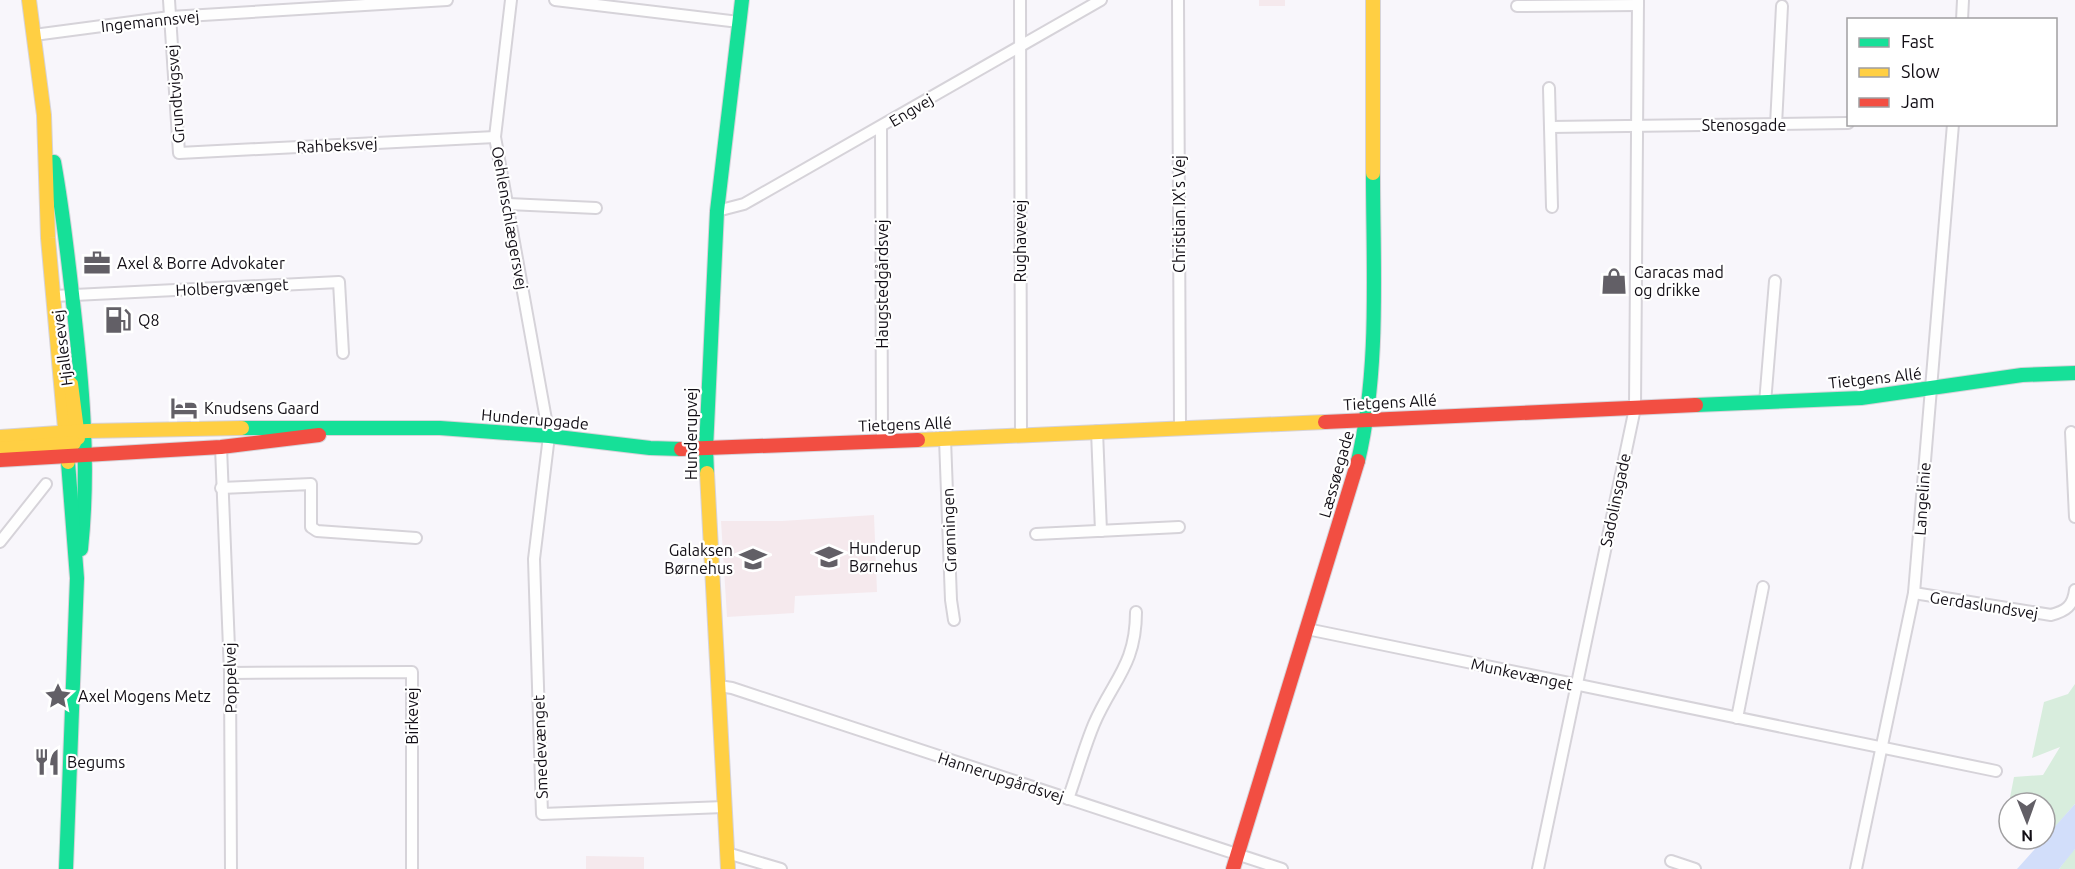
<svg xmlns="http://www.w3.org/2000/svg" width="2075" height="869" font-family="Ubuntu,sans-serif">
	<rect width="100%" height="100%" fill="#f8f6fb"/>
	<!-- education -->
	<g fill="#f5e9ed">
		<rect x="1259" y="0" width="26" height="6"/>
		<polygon points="874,515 877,592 795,596 794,613 727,617 721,521 782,521"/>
		<polygon points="586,856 644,857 644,869 586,869"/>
	</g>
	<!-- green -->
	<g fill="#d8eddd">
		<polygon points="2075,684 2075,804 2056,826 2045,823 2045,803 2009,803 2009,813 2007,813 2014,777 2043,775 2060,747 2032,758 2044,702 2068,694"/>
		<polygon points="2075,849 2075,869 2059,869 2073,850"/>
	</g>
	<!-- water -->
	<polygon fill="#d2defa" points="2075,804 2075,849 2059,869 2017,869"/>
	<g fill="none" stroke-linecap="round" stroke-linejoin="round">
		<defs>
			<g id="street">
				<polyline points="169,0 179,153 495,137"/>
				<polyline points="511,0 495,137 549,436 534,559 542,814 724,807"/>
				<polyline points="555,0 739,22"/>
				<polyline points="1020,0 1021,435"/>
				<polyline points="1178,0 1180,428"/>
				<polyline points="1517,6 1638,5"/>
				<polyline points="1962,20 1963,0"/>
				<polyline points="34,35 170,17 447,0"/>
				<polyline points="1549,88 1552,207"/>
				<polyline points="1776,125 1782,6"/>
				<polyline points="1550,127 1848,123"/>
				<polyline points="881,128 882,441"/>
				<polyline points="508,204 596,208"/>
				<polyline points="717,211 744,204 1101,0"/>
				<polyline points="54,296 339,282 343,353"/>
				<polyline points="1765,403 1775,281"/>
				<polyline points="1097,431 1101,531"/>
				<polyline points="2071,432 2075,517"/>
				<polyline points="945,439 951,600 954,620"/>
				<polyline points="221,447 230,673 231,869"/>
				<polyline points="221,488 311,484 311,527 317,531 416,538"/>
				<polyline points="1036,534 1179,527"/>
				<polyline points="0,542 46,484"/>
				<path d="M1914,593L2051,615C2066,611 2073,606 2075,590"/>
				<polyline points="1307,629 1996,771"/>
				<polyline points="230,673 412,672 412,869"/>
				<polyline points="719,686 732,688 1282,869"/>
				<polyline points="1737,718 1763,587"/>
				<path d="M1068,799C1077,774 1084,748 1094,724C1113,680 1136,665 1136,612"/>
				<polyline points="727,853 781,869"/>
				<polyline points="1671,861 1695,869"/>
				<polyline points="1538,869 1635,408 1638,0"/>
				<polyline points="1856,869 1914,593 1953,124"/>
			</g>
			<g id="fast">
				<path d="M54,162C62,206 67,249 72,294C82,379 90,463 81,549"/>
				<polyline points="1696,405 1861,398 2022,375 2075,373"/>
				<polyline points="242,428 440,428 549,436 650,448 681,449"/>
				<path d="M1358,461C1380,367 1373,269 1373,173"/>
				<polyline points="707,473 706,449 717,211 742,0"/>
				<polyline points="66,869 77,578 68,462"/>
			</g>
			<g id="slow">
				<polyline points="29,0 44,115 48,238 68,462"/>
				<polyline points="1373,0 1373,173"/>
				<polyline points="71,384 78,438"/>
				<polyline points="0,437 87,431 242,428"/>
				<polyline points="918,440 1325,422"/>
				<polyline points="0,449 74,443"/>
				<polyline points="707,473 728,869"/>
			</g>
			<g id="jam">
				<polyline points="1325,422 1696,405"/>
				<polyline points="681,449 918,440"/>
				<polyline points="0,460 221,447 319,435"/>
				<polyline points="1233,869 1358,461"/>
			</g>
		</defs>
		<!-- street casing -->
		<use href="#street" stroke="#d6d3d9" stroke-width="14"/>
		<!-- fast casing -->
		<use href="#fast" stroke="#d6d3d9" stroke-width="16"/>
		<!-- slow casing -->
		<use href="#slow" stroke="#d6d3d9" stroke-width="16"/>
		<!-- jam casing -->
		<use href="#jam" stroke="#d6d3d9" stroke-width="16"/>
		<!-- street -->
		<use href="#street" stroke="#fefefe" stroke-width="10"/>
		<!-- fast -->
		<use href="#fast" stroke="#16e098" stroke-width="14"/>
		<!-- slow -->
		<use href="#slow" stroke="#ffcf43" stroke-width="14"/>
		<!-- jam -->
		<use href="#jam" stroke="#f24e42" stroke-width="14"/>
	</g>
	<!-- icons -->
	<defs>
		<symbol id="office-bare" viewBox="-9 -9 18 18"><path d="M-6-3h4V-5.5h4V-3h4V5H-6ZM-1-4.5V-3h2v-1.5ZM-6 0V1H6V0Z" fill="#625f66" stroke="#fff" stroke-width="2.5" paint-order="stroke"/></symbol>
		<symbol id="shop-bare" viewBox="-9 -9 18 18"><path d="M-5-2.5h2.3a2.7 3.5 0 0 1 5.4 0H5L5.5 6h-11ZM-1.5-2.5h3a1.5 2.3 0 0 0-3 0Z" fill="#625f66" stroke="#fff" stroke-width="2.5" paint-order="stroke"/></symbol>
		<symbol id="fuel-bare" viewBox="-9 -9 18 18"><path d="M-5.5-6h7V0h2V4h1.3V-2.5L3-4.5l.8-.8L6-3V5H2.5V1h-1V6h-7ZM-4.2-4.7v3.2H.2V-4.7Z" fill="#625f66" stroke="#fff" stroke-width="2.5" paint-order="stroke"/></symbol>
		<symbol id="hotel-bare" viewBox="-9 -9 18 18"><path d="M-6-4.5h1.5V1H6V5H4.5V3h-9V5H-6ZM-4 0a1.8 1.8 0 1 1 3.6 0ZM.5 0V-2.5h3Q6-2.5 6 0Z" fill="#625f66" stroke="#fff" stroke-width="2.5" paint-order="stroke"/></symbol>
		<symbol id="school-bare" viewBox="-9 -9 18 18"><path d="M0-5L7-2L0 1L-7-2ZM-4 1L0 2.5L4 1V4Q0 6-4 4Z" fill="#625f66" stroke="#fff" stroke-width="2.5" paint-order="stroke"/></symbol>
		<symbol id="sight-bare" viewBox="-9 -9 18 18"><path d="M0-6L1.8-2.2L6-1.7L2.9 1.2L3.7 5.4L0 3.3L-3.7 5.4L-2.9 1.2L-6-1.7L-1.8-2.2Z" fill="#625f66" stroke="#fff" stroke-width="2.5" paint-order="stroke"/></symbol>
		<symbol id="restaurant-bare" viewBox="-9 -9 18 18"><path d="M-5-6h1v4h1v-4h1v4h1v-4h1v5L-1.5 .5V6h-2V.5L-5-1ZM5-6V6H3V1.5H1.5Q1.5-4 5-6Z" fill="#625f66" stroke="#fff" stroke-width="2.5" paint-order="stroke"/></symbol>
	</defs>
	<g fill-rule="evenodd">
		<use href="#office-bare" x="78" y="244" width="38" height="38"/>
		<use href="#shop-bare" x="1595" y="262" width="38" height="38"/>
		<use href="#fuel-bare" x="99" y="301" width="38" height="38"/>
		<use href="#hotel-bare" x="165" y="389" width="38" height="38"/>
		<use href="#school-bare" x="810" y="538" width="38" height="38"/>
		<use href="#school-bare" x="734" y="540" width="38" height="38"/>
		<use href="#sight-bare" x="39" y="677" width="38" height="38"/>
		<use href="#restaurant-bare" x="28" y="743" width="38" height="38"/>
	</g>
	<g text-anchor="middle" stroke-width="4.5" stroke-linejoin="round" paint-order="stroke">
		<!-- street labels -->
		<g font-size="16" fill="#120e15" stroke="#fff">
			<text transform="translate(150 21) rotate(-6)" y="6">Ingemannsvej</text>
			<text transform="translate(175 94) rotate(-94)" y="6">Grundtvigsvej</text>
			<text transform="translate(911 110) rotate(-31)" y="6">Engvej</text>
			<text x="1744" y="131">Stenosgade</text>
			<text transform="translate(337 145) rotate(-3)" y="6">Rahbeksvej</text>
			<text transform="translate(1179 214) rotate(-90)" y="6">Christian IX's Vej</text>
			<text transform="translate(510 218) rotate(80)" y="6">Oehlenschlægersvej</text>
			<text transform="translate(1020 241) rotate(-90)" y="6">Rughavevej</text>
			<text transform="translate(882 284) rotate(-90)" y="6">Haugstedgårdsvej</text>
			<text transform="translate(232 287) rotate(-3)" y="6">Holbergvænget</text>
			<text transform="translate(62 348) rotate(-97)" y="6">Hjallesevej</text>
			<text transform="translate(1875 378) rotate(-6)" y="6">Tietgens Allé</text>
			<text transform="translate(1390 402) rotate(-3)" y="6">Tietgens Allé</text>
			<text transform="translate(535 419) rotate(5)" y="6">Hunderupgade</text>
			<text transform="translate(905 424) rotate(-2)" y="6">Tietgens Allé</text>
			<text transform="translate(691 434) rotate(-90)" y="6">Hunderupvej</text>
			<text transform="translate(1336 474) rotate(-74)" y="6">Læssøegade</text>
			<text transform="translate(1922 499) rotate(-86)" y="6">Langelinie</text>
			<text transform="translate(1615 500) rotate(-78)" y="6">Sadolinsgade</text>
			<text transform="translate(949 530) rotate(-92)" y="6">Grønningen</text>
			<text transform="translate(1984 605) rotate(9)" y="6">Gerdaslundsvej</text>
			<text transform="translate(1522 674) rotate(12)" y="6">Munkevænget</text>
			<text transform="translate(230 678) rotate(-91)" y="6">Poppelvej</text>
			<text transform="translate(412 716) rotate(-90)" y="6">Birkevej</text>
			<text transform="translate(540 747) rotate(-92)" y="6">Smedevænget</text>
			<text transform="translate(1001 777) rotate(18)" y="6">Hannerupgårdsvej</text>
		</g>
		<!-- poi labels -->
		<g font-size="16" fill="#120e15" stroke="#fff" text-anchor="start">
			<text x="117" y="269">Axel &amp; Borre Advokater</text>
			<text x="1634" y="278">Caracas mad<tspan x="1634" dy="18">og drikke</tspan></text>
			<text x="138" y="326">Q8</text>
			<text x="204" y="414">Knudsens Gaard</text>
			<text x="849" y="554">Hunderup<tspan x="849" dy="18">Børnehus</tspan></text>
			<text x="733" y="556" text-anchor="end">Galaksen<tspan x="733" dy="18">Børnehus</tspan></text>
			<text x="78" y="702">Axel Mogens Metz</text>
			<text x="67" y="768">Begums</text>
		</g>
	</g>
	<!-- legend -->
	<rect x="1847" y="18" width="210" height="108" fill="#ffffff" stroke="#a09fa1" stroke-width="1.5"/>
	<rect x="1859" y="38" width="30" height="9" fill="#16e098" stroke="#a09fa1" stroke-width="1.5"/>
	<text x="1901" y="48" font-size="18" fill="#120e15">Fast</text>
	<rect x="1859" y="68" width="30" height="9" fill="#ffcf43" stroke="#a09fa1" stroke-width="1.5"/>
	<text x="1901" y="78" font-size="18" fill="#120e15">Slow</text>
	<rect x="1859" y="98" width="30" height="9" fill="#f24e42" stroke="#a09fa1" stroke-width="1.5"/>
	<text x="1901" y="108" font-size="18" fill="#120e15">Jam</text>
	<!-- north arrow -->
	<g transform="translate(2027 821) rotate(179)"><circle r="28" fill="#ffffff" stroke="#a09fa1" stroke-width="1.5"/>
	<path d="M0-4.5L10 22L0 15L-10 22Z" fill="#625f66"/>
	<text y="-9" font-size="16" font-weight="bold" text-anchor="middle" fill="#120e15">N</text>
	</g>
</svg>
